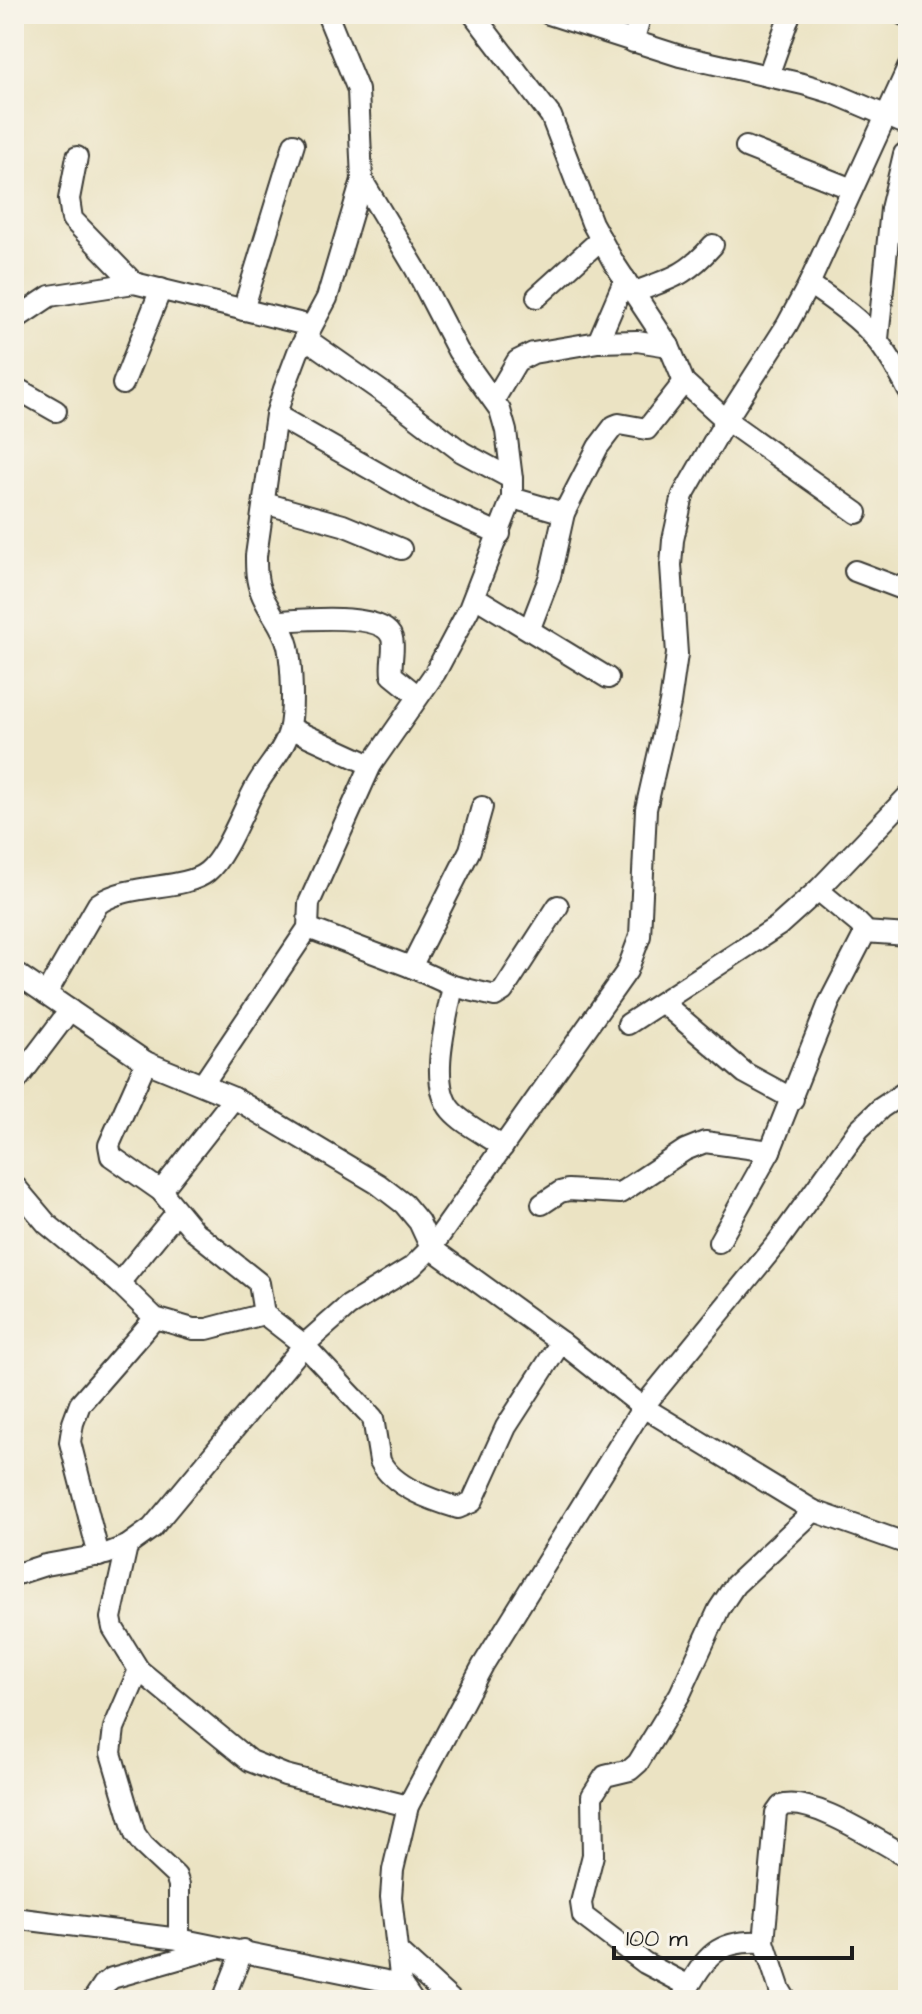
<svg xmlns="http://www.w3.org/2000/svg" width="922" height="2014" font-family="'Architects Daughter',sans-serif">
	<rect width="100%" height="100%" fill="#f7f3e8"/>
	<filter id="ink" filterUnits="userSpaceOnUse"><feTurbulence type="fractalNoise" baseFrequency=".0125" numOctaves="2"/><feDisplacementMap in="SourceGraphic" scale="16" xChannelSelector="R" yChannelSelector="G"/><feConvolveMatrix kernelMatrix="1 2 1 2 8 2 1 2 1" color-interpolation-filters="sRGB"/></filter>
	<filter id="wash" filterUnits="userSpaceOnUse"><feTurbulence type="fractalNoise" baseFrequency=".006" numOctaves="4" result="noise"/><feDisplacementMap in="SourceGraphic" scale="32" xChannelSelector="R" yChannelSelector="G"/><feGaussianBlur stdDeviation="1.8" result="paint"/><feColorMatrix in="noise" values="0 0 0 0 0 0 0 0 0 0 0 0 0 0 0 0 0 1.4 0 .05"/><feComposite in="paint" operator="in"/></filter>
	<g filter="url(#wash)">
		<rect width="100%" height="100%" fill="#ebe3c3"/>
	</g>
	<g filter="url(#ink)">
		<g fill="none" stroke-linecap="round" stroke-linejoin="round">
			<defs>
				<g id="minor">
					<polyline points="473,14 551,116 592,223 614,263 669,346 684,382 726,420 857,513"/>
					<polyline points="549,14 680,56 803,84 833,93 908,125"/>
					<polyline points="902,14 908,16"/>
					<polyline points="633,42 641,14"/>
					<polyline points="768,76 790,14"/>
					<polyline points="746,147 852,189"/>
					<polyline points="77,157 69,199 72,219 134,283"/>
					<path d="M809,284C860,318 880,335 908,390"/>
					<path d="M635,292C672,278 686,276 713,245"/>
					<polyline points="537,297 601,239"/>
					<polyline points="243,310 294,144"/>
					<polyline points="14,320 50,296 134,283 311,326"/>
					<polyline points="305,338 395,401 462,452 512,479"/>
					<polyline points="878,339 891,209 904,154"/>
					<polyline points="598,342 625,279"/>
					<polyline points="123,384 161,289"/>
					<polyline points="14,387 56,411"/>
					<polyline points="494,400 517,361 533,353 598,342 637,341 669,346"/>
					<polyline points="276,415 427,501 500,534"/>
					<polyline points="512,498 564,513"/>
					<polyline points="264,503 343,525 401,549"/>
					<polyline points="855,571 908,591"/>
					<polyline points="475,597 608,678"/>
					<path d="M278,621C301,620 384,611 392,638C395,649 390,663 392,675L418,696"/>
					<polyline points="530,628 550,576 564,513 598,447 614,426 619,424 647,429 684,382"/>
					<polyline points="290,728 371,765"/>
					<polyline points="308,928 411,967 453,986 495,996 503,991 558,906"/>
					<polyline points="864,932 908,935"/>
					<polyline points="411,967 470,850 482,807"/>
					<polyline points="14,972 146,1062 234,1098 378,1184 404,1204 419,1222 431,1248 561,1342 643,1407 814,1511 908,1544"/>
					<path d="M453,986C447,1018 428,1083 451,1110C464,1125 487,1135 503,1147"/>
					<path d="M46,994L98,904C129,882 183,891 207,872C227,856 244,806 258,783C268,766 284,750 289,731C294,710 292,667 288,646C283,625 268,611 261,592C256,580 256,568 256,556L276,415L284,389L298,352L327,298L362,180"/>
					<polyline points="663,1003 745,1073 793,1099"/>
					<polyline points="628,1024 778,926 818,890 908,796"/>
					<path d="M146,1062L109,1145L111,1156L161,1191L195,1232L259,1283L264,1314L304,1345L373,1418L380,1461C393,1487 432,1500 458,1508L472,1502L506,1427L561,1342"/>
					<polyline points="14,1084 70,1010"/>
					<polyline points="203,1084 308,928 309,903 371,765 435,673 469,609 512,498 512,479 506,431 500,410 458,351 415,268 362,180 358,90 327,14"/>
					<polyline points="14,1185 47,1224 119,1283 155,1318 193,1329 207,1329 264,1314"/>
					<polyline points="161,1191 234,1098"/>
					<polyline points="542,1204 560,1192 568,1190 620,1193 685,1150 705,1142 770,1151"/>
					<polyline points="719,1242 770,1151 829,1003 863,937 863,928 858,923 818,890"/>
					<polyline points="119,1283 177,1212"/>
					<polyline points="127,1546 111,1618 113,1628 139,1670 250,1761 285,1775 408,1806"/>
					<polyline points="99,1556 73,1454 70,1442 73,1423 80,1404 155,1318"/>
					<polyline points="14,1575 45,1565 106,1554 127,1546 152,1528 304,1345 348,1306 412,1267 431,1248 627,971 640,936 646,809 670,703 677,654 671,565 673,540 683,495 726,420 787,325 809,284 908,68"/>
					<polyline points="139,1670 114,1728 111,1753 135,1834 143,1845 176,1876 179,1885 179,1939"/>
					<polyline points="14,1918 179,1939 401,1984"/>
					<polyline points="398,1952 451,2000"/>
					<polyline points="689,1986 645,1963 583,1916 581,1903 593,1855 592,1796 605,1776 630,1770 638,1763 680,1694 719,1609 735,1585 814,1511"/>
					<polyline points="93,2000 103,1985 112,1978 217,1948"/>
					<polyline points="223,2000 243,1950"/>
					<polyline points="412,2000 401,1984 391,1897 393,1870 408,1806 483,1665 643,1407 777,1243 859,1129 881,1108 908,1090"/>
					<path d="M681,2000C705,1959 713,1939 764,1942"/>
					<path d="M786,2000L780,1990L764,1942L775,1824L776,1813L781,1806C811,1795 879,1842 908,1857"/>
				</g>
			</defs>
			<!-- minor casing -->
			<use href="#minor" stroke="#3b3a35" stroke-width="24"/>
			<!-- minor -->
			<use href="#minor" stroke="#fff" stroke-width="20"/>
		</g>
	</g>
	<!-- margin -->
	<rect width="922" height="2014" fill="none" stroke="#f7f3e8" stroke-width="48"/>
	<!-- scale -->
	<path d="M614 1946v12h238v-12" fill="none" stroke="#1c1c1c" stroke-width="4"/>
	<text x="626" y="1946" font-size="24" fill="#1c1c1c" stroke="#f7f3e8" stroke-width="6" paint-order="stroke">100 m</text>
</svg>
